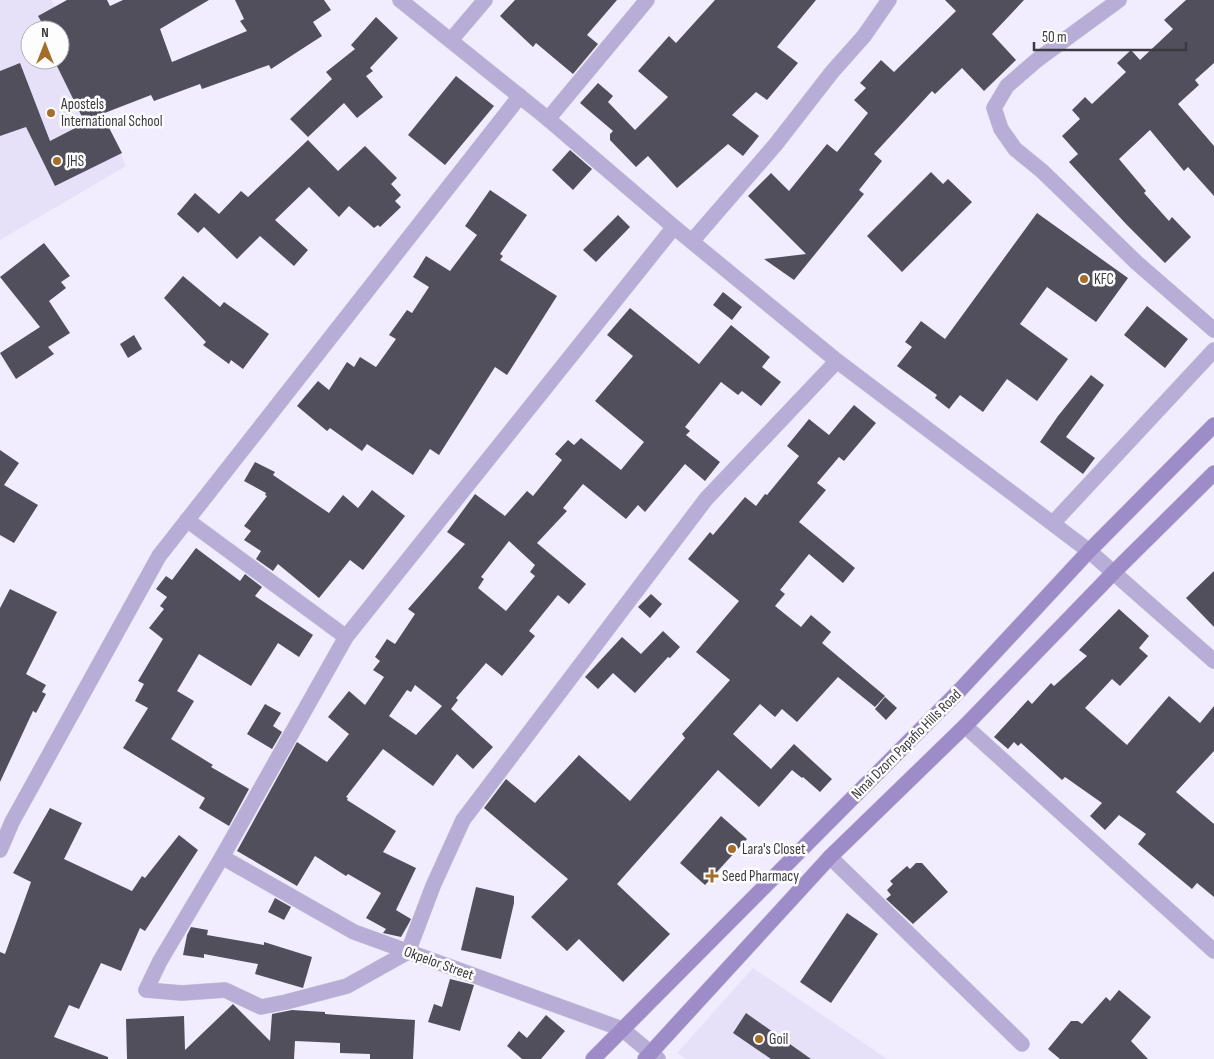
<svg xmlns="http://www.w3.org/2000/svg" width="1214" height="1059" font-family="'Sofia Sans Condensed',sans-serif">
	<rect width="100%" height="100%" fill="#f1edff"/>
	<!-- built -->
	<g fill="#e6e0f9" fill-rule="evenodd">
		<path d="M0,0H52L126,166L0,240ZM30,30H60V60H30Z"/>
		<polygon points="753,968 887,1059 686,1059 677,1053"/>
	</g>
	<!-- building -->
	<g fill="#524f5d" fill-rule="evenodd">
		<polygon points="67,0 107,0 110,6 123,0 209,0 160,29 172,62 247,31 240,21 244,19 235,0 324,0 331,10 313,22 322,36 271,69 269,65 202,89 200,84 154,101 151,95 102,114 122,153 55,186 26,127 0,136 0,71 20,63 50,141 85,123 54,60 63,60 60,55 60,30 46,30 38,16"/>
		<polygon points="515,0 617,0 587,35 598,44 573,74 536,43 533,47 500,16"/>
		<polygon points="715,0 816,0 777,47 798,63 767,100 756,92 732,115 759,136 743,156 728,144 677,188 648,156 636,167 610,140 610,134 613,131 580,103 598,83 613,96 608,102 635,130 668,97 638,71 669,36 676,43"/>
		<polygon points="945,0 1024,0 992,34 1016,60 984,91 962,68 935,94 932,91 874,154 882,161 859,190 864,194 794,280 764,259 806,254 748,196 771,173 789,191 827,144 837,152 868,113 854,100 866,88 860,83 881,60 894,72 956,11"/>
		<polygon points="1186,0 1214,0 1214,63 1195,80 1199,85 1178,104 1214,146 1214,196 1188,167 1184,171 1150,130 1119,159 1146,191 1144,193 1169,221 1172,217 1191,237 1165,263 1126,224 1069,162 1078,154 1062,136 1080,119 1072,110 1085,97 1092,104 1126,72 1117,63 1131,50 1140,60 1173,29 1164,20"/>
		<polygon points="376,17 398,38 370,68 373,71 366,76 383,97 357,118 344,103 308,137 290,119 332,79 326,72 355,49 351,45"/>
		<polygon points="456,76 494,106 445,165 408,135"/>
		<polygon points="308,140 338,171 365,146 397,178 391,184 401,195 395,201 401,207 380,227 378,225 374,228 349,206 339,217 309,187 275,220 308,250 294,266 260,236 237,259 204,227 198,233 177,214 195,193 219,214 241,191 248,197"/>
		<polygon points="570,150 592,169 573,190 552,170"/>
		<polygon points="931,172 943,184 948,179 972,202 902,272 867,236"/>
		<polygon points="490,190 527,215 500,254 503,256 500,260 557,296 507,375 495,367 439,455 430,449 413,475 367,444 362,451 330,428 327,431 297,406 318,381 329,390 347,362 354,367 360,357 376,367 396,339 389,335 407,310 412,313 429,287 413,277 426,256 450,271 477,235 465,226"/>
		<polygon points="1037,213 1128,278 1096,322 1047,287 1020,324 1068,359 1037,401 1007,379 983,412 960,395 949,409 935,398 937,395 897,366 912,347 905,342 921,321 945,339"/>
		<polygon points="618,215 630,227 596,262 583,250"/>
		<polygon points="44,243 70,276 61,282 66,288 49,301 70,333 48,347 54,354 16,379 0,353 40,327 0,277"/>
		<polygon points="183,276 220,307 224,302 269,334 243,369 231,360 229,364 203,345 206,342 164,298"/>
		<polygon points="723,292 742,307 732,320 713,305"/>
		<polygon points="1147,306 1188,339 1165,368 1124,335"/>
		<path d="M630,308L699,364L731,325L770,357L762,367L781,382L761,406L742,391L738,395L721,382L685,427L690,431L686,435L720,462L705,481L685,464L645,512L638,505L626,519L583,484L563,508L567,511L537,543L586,584L569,604L558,595L529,631L535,636L502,676L486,663L456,698L458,700L451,709L493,747L473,769L457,754L433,786L383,749L346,797L348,798L347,800L396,831L383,852L416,868L396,910L411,919L409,923L401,937L383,933L386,929L366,918L381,893L348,874L346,876L315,856L297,886L237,851L297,742L327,762L349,734L328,717L349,691L365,705L384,677L373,670L380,661L375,657L387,639L395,644L415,614L408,609L465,544L447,532L475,494L505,516L527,491L533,496L562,460L555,454L568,440L574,445L581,438L621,470L644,442L595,401L633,356L607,335ZM509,541L535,565L530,572L535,576L506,611L478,588L484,579L481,577ZM415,685L442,706L416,735L389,716L407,690L411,692Z"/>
		<polygon points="134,335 142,349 128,358 120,344"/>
		<polygon points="1091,375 1104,385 1066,437 1095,458 1083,474 1040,442 1058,416"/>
		<polygon points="854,405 876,423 844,461 839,457 817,483 826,490 799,522 855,568 843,583 809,554 780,590 785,594 775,606 801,627 811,615 831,632 822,643 885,696 875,707 838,677 797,722 782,709 775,717 760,704 733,734 771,769 794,744 832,779 820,792 803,777 802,778 792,770 759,807 718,770 617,884 670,934 623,982 579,939 567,951 531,917 568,879 484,808 506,779 535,803 579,755 630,801 685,738 682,734 730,680 696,652 739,601 688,559 710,532 713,535 745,497 756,506 765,494 767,495 799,456 787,446 809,419 829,435"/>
		<polygon points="0,450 19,463 4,485 38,505 14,543 0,535"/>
		<polygon points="255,462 275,472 273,475 329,513 343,495 358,508 372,490 405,516 363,570 350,560 319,598 278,564 273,571 256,559 261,551 244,540 251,531 244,526 267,496 265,495 266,493 244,481"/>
		<polygon points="196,548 240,581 245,574 262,587 255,596 313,635 299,657 278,643 251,686 199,654 177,691 194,701 171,739 213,765 211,767 249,789 229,826 199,808 205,798 123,748 148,708 135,701 144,684 138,681 163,639 149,628 164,609 160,606 167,597 156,589 166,576 172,580"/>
		<polygon points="1214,571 1214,627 1186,598"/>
		<polygon points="10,589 57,612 26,674 46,685 42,692 46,694 36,713 33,711 0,782 0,608"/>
		<polygon points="651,594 662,604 650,618 638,607"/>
		<polygon points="1119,609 1149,636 1139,648 1148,656 1120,686 1112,679 1085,708 1127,745 1169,696 1200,723 1214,706 1214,751 1176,792 1214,824 1214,897 1197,883 1192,889 1138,844 1146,834 1119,815 1105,830 1090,816 1102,803 1065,777 1062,780 1021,743 1018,746 1014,742 1008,749 994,737 1028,700 1032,704 1051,683 1054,686 1087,656 1079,650"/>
		<polygon points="663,631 680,647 670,658 668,657 635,693 613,673 598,689 585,677 622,637 641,654"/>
		<polygon points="885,697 897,708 886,720 875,709"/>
		<polygon points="265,704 281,713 273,726 282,732 272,749 247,734"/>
		<polygon points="50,808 82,823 64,859 132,891 142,876 145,878 179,835 198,850 145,931 140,928 121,971 101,963 79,1009 69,1005 54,1037 108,1057 108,1059 0,1059 0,952 5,954 31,882 13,873"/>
		<polygon points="721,816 747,839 705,885 680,863"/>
		<polygon points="916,863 922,863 948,892 913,924 886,899 891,895 887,890 893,884 890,881 907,866 910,869"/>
		<polygon points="476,887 514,896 514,903 501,959 461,950"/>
		<polygon points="275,898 291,907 284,920 268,912"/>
		<polygon points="847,913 878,934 831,1003 800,982"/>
		<polygon points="191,927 208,930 207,935 264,945 264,942 312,957 303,988 255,974 258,964 204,954 204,958 183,955 187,935"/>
		<polygon points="450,979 474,985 460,1031 428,1022 434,1004 442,1007"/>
		<polygon points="1119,990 1151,1017 1131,1041 1148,1059 1060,1059 1048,1049 1071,1021 1078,1021 1082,1024 1106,997 1110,1001"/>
		<polygon points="233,1004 270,1041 272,1014 292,1010 325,1012 325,1014 338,1015 415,1020 413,1059 370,1059 370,1054 340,1053 340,1043 295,1041 294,1059 127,1059 126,1019 184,1016 185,1050"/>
		<polygon points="746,1013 811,1059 771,1059 733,1033"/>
		<polygon points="546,1015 565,1031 541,1059 522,1059 507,1046 519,1031 527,1038"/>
	</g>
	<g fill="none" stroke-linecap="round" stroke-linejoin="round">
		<defs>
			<g id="street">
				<polyline points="400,0 548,119 674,227 837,361 1089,551 1214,661"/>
				<polyline points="1119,0 1037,60 1007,86 994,108 1001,129 1015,149 1042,171 1137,263 1214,330"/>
				<polyline points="451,40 485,0"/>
				<polyline points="548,119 647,0"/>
				<polyline points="674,227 346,637 222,857 160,961 146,990 182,993 225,990 261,1007 286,1002 347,986 408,952 433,886 463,820 706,499 837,361"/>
				<polyline points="693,240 776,144 832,72 864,36 889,0"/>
				<polyline points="187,520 346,637"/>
				<polyline points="1053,523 1214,350"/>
				<polyline points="965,726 1214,951"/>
				<polyline points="0,850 12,822 159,556 520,96"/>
				<polyline points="222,857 354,932 622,1029 658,1059"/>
				<polyline points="830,857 1022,1044"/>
			</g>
			<g id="secondary">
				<polyline points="593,1059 960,690 1089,551 1214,425"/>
				<polyline points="645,1059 830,857 965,726 1114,572 1214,473"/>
			</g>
		</defs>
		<!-- street casing -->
		<use href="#street" stroke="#cdc9d9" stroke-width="16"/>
		<!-- secondary casing -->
		<use href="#secondary" stroke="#cdc9d9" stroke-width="16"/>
		<!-- street -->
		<use href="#street" stroke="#b8add6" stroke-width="15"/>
		<!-- secondary -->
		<use href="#secondary" stroke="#9d8cc8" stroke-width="15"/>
	</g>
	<!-- markers -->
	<g fill="#a46d28" stroke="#fdfdfd" stroke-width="2">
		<circle cx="51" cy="113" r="5"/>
		<circle cx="57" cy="161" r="5"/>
		<circle cx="1084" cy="279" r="5"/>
		<circle cx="732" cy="849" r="5"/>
		<path d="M709.5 868.5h5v5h5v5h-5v5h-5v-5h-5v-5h5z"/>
		<circle cx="759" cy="1039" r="5"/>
	</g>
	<g text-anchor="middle" stroke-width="5" stroke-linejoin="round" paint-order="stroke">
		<!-- poi labels -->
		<g font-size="15" fill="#3c3a41" stroke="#fdfdfd" text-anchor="start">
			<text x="61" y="109">Apostels<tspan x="61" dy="17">International School</tspan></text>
			<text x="67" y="166">JHS</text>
			<text x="1094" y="284">KFC</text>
			<text x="742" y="854">Lara's Closet</text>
			<text x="722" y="881">Seed Pharmacy</text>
			<text x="769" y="1044">Goil</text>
		</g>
		<!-- street labels -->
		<g font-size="15" fill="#3c3a41" stroke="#fdfdfd">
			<text transform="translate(906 744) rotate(-45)" y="5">Nmai Dzorn Papafio Hills Road</text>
			<text transform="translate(439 963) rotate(20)" y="5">Okpelor Street</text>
		</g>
	</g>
	<!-- north arrow -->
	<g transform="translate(45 45)"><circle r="24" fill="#fdfdfd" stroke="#b0afb2"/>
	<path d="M0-4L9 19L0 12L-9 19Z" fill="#a46d28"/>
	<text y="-8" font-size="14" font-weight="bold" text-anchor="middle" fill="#3c3a41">N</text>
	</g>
	<!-- scale -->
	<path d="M1034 42v8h152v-8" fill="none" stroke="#3c3a41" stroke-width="2.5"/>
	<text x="1042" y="42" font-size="15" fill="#3c3a41" stroke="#fdfdfd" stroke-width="4" paint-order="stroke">50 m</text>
</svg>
